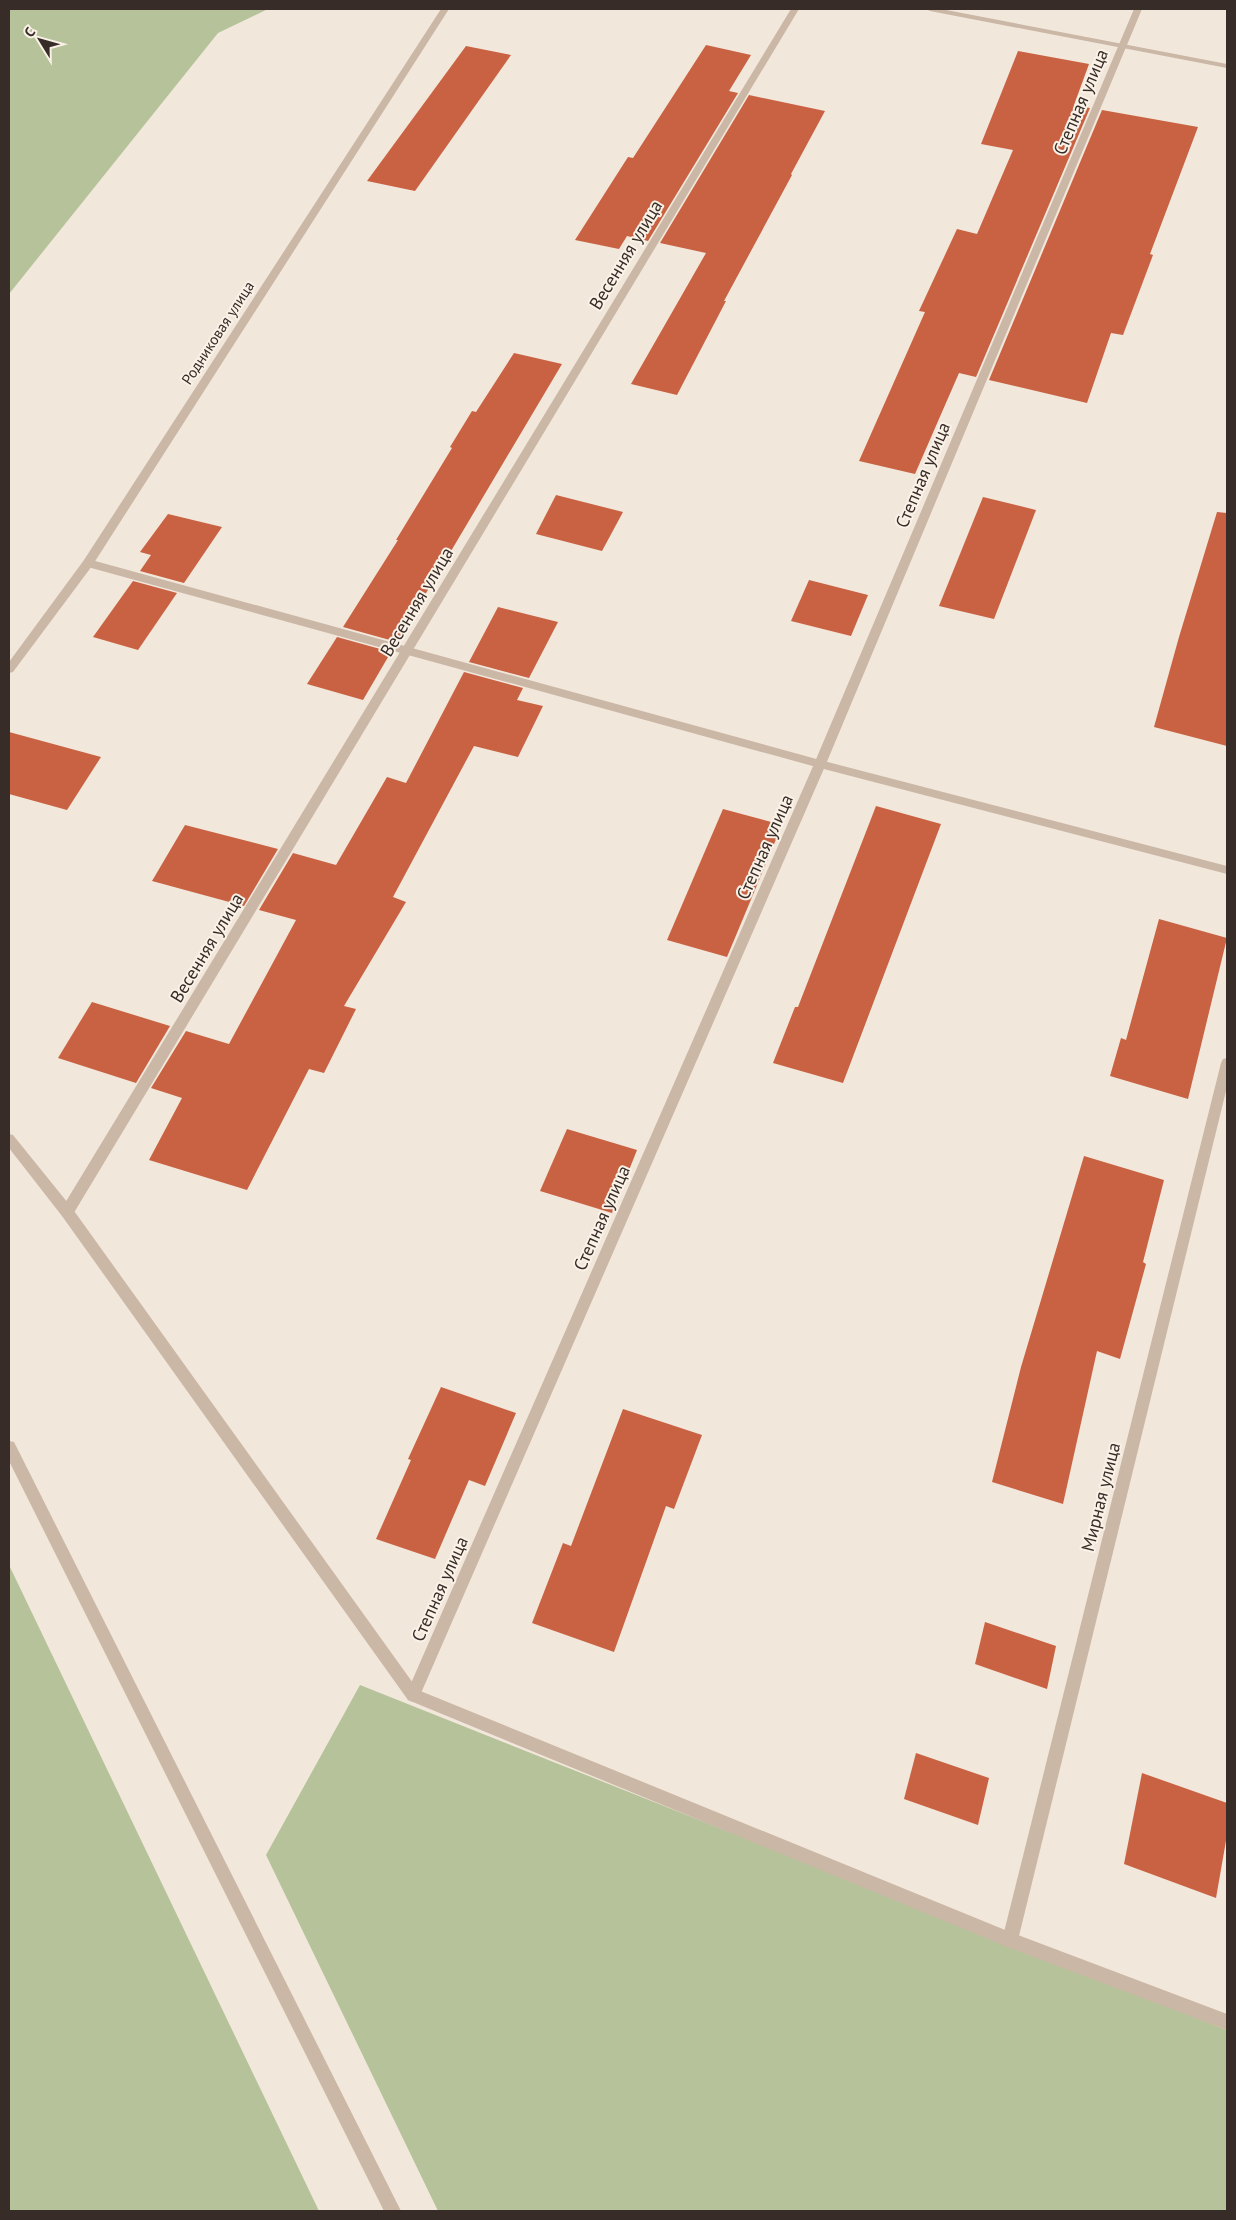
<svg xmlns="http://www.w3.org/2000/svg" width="1236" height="2220" font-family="'PT Sans',sans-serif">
	<rect width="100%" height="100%" fill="#f2e7db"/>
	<!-- green -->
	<g fill="#b5c29a">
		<polygon points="9,9 268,9 218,33 9,294"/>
		<polygon points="9,1565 319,2211 9,2211"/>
		<polygon points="360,1685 1227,2030 1227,2211 438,2211 266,1855"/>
	</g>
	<!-- building -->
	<g fill="#c96242">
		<polygon points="706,45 751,55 729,91 738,93 648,241 627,236 619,249 575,240 628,157 633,158"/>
		<polygon points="466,46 511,55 415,191 367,181"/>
		<polygon points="1018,51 1089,64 1074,105 1090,108 976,377 959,373 915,474 859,461 925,312 919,311 957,229 977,234 1013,150 981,144"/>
		<polygon points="749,95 825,111 791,174 792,175 724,301 726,301 677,395 631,384 706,253 660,243"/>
		<polygon points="1102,110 1198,127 1150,254 1153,255 1123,335 1111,333 1087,403 989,380"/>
		<polygon points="514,353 562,364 397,642 343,627 398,540 396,540 452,448 450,447 472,411 476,412"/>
		<polygon points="556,495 623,512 602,551 536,534"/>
		<polygon points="983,497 1036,510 994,619 939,606"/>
		<polygon points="1217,512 1227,513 1227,746 1154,727 1179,637"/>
		<polygon points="168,514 222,527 184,583 140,571 151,555 140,552"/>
		<polygon points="809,580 868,595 851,636 791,621"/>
		<polygon points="133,581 177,593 138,650 93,637"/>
		<polygon points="498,607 558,622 529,678 469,662"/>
		<polygon points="337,637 391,652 363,700 307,684"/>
		<polygon points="464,672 523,688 517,700 543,706 518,757 474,746 393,897 406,902 344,1006 356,1009 324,1073 309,1069 247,1190 149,1160 182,1098 151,1088 186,1031 229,1044 296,920 259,910 293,853 336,865 387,777 406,783"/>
		<polygon points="9,732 101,757 67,810 9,794"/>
		<polygon points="876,806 941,824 843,1083 773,1063 795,1007 798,1007"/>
		<polygon points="723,809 782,825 727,957 667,940"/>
		<polygon points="185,825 278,849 244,906 152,881"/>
		<polygon points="1159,919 1227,938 1188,1099 1110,1076 1121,1038 1126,1040"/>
		<polygon points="92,1002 170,1026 136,1083 58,1058"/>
		<polygon points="567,1129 637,1150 612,1213 540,1191"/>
		<polygon points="1084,1156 1164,1180 1143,1262 1146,1264 1120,1359 1097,1351 1063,1504 992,1482 1021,1367"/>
		<polygon points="441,1387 516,1413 485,1486 469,1480 435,1559 376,1539 411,1460 408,1459"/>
		<polygon points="623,1409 702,1435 674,1509 666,1506 614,1652 532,1623 563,1543 571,1546"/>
		<polygon points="985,1622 1056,1646 1047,1689 975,1664"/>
		<polygon points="916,1753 989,1778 978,1825 904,1799"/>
		<polygon points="1142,1773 1227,1803 1227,1835 1216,1898 1124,1864"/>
	</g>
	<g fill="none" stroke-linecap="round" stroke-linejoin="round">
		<!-- service -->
		<g fill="#cbb7a6" fill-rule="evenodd">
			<polygon points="926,9 941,9 1227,64 1227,68 930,11"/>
			<polygon points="88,559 820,760 1227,866 1227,874 820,768 84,566 84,560"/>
			<polygon points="9,1134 13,1135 72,1208 418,1690 1010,1932 1227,2014 1227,2030 1010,1948 408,1700 62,1216 9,1148"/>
			<polygon points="9,1441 14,1442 401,2211 384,2211 9,1461"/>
		</g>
		<!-- minor -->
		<g fill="#cbb7a6" fill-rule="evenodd">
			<polygon points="441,9 449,9 92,566 13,672 9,673 9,662 84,560"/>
			<polygon points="791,9 799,9 72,1216 67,1218 62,1216 61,1212 62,1208"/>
			<polygon points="1134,9 1142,9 826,764 418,1700 413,1702 408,1700 406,1695 408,1690 814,764"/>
			<polygon points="1227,1058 1227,1087 1018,1940 1016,1946 1010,1948 1004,1946 1002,1940 1221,1063 1223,1059"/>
		</g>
	</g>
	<g text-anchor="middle" stroke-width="4" stroke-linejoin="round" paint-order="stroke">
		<!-- far-street labels -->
		<g font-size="15" fill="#372c27" stroke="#faf1e7">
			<text transform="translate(218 333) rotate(-57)" y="5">Родниковая улица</text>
		</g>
		<!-- street labels -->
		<g font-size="18" fill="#372c27" stroke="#faf1e7">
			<text transform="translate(1081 102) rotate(-67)" y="6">Степная улица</text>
			<text transform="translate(626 255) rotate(-59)" y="6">Весенняя улица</text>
			<text transform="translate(923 475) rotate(-67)" y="6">Степная улица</text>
			<text transform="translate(417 602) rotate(-59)" y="6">Весенняя улица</text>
			<text transform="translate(765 847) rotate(-66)" y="6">Степная улица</text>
			<text transform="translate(207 948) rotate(-59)" y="6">Весенняя улица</text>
			<text transform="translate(602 1218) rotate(-66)" y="6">Степная улица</text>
			<text transform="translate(1101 1497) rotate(-76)" y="6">Мирная улица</text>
			<text transform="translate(440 1589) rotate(-66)" y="6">Степная улица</text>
		</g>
	</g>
	<!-- border -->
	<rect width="1236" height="2220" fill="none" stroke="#372c27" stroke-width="20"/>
	<!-- north arrow -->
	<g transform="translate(40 40) rotate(307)" stroke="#faf1e7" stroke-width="4" paint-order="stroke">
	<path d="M0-4L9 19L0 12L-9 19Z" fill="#372c27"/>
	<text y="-8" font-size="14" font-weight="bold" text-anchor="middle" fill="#372c27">С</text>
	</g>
</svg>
